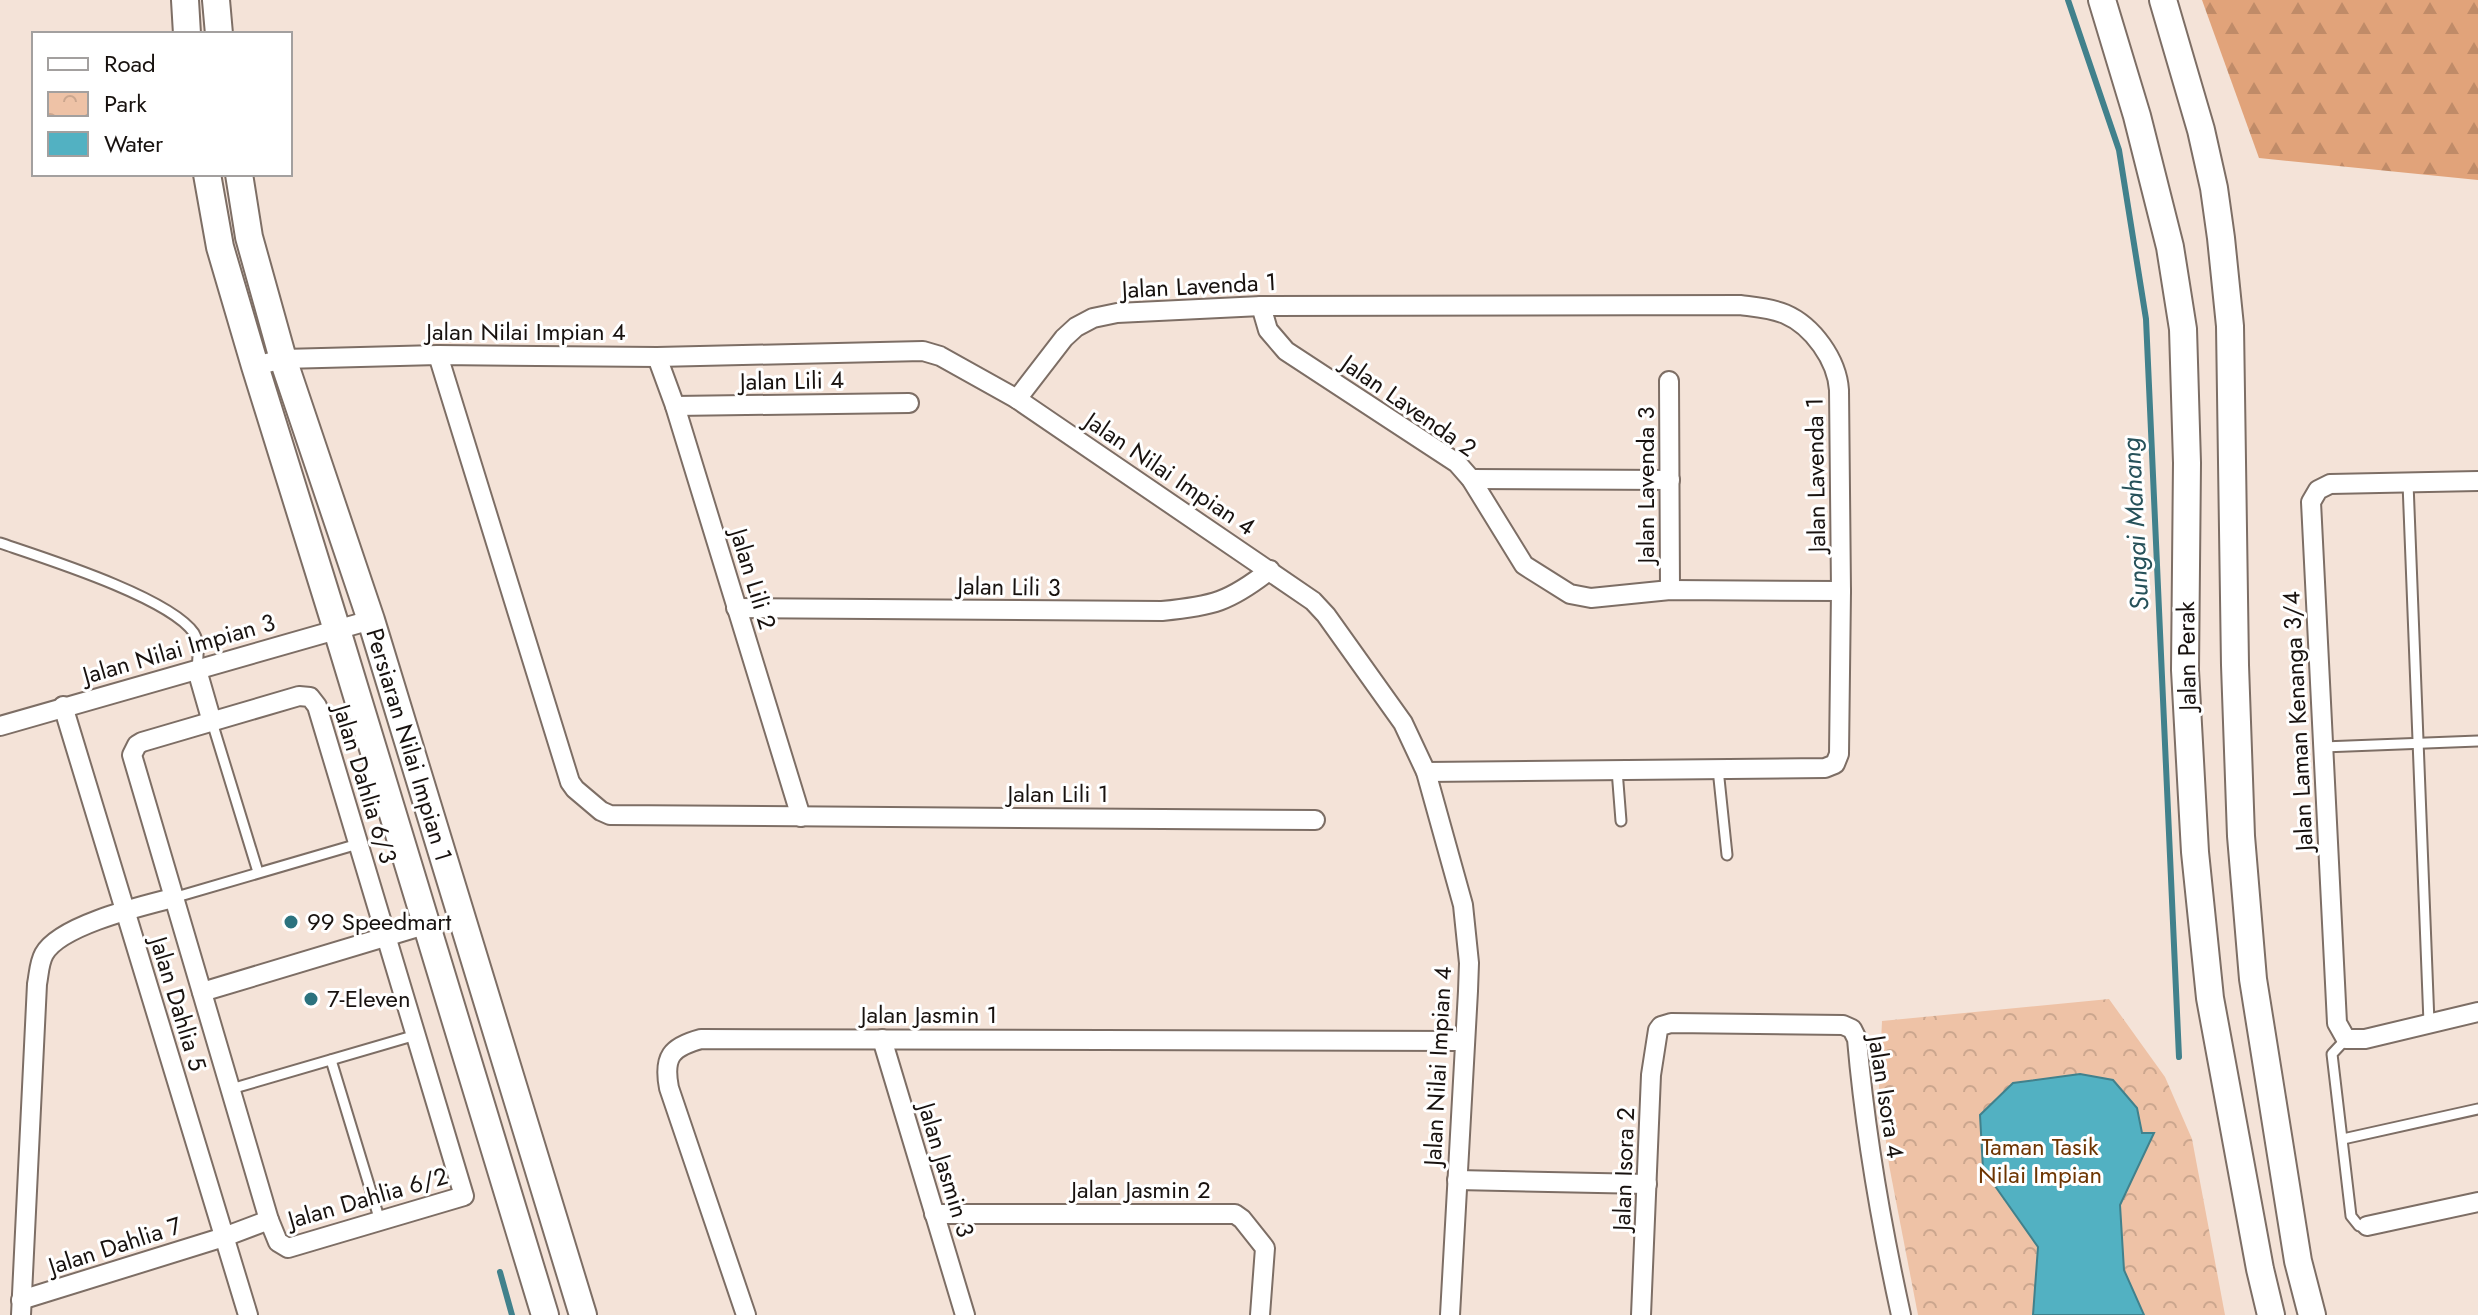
<svg xmlns="http://www.w3.org/2000/svg" width="2478" height="1315" font-family="Jost,sans-serif">
	<defs>
		<pattern id="forest-firs" width="22" height="20" patternUnits="userSpaceOnUse" patternTransform="scale(2)"><rect width="22" height="20" fill="#e1a37a"/><path d="M5 1l3.5 6h-7zM16 11l3.5 6h-7z" fill="#c08b68"/></pattern>
		<pattern id="park-crowns" width="20" height="18" patternUnits="userSpaceOnUse" patternTransform="scale(2)"><rect width="20" height="18" fill="#eec2a6"/><path d="M2 6a3 3 0 1 1 6 0M12 15a3 3 0 1 1 6 0" fill="none" stroke="#cba68e"/></pattern>
	</defs>
	<rect width="100%" height="100%" fill="#f4e3d8"/>
	<!-- forest -->
	<polygon fill="url(#forest-firs)" points="2202,0 2478,0 2478,180 2259,158"/>
	<!-- park -->
	<polygon fill="url(#park-crowns)" points="2109,999 2165,1077 2192,1139 2225,1315 1918,1315 1889,1165 1879,1087 1882,1021"/>
	<!-- water -->
	<polygon fill="#52b1c2" stroke="#41818c" stroke-width="2" points="2080,1074 2113,1080 2137,1108 2142,1133 2154,1133 2120,1205 2124,1270 2144,1315 2033,1315 2038,1247 1983,1169 1980,1115 2013,1083"/>
	<g fill="none" stroke-linecap="round" stroke-linejoin="round">
		<!-- stream -->
		<g stroke="#41818c" stroke-width="6">
			<polyline points="2068,0 2119,150 2146,319 2179,1057"/>
			<polyline points="500,1272 512,1315"/>
		</g>
		<defs>
			<g id="lane">
				<polyline points="2408,483 2429,1023"/>
				<path d="M0,543C44,558 169,597 194,633C200,643 198,657 197,669"/>
				<polyline points="212,722 258,872"/>
				<polyline points="2323,747 2478,741"/>
				<polyline points="1718,769 1727,855"/>
				<polyline points="1617,770 1621,821"/>
				<polyline points="173,898 358,844"/>
				<polyline points="2346,1039 2332,1054 2351,1216 2359,1226 2367,1226"/>
				<polyline points="331,1060 380,1221"/>
				<polyline points="231,1089 416,1035"/>
				<polyline points="2343,1139 2478,1109"/>
			</g>
			<g id="street">
				<polyline points="1261,306 1268,330 1286,351 1457,463 1471,479 1524,565 1570,594 1591,598 1670,590 1841,591"/>
				<polyline points="438,355 570,782 575,789 601,811 610,815 1315,820"/>
				<polyline points="657,357 675,406 801,817"/>
				<polyline points="255,366 283,359 438,355 657,357 923,351 940,356 1017,399 1313,601 1326,615 1403,723 1426,772 1463,905 1469,963 1468,991 1450,1315"/>
				<polyline points="1669,381 1670,590"/>
				<path d="M1017,399L1064,338L1076,327L1093,318L1117,313L1261,306L1740,305C1755,307 1771,308 1785,314C1813,326 1837,360 1839,390L1841,591L1839,754L1835,764L1825,768L1426,772"/>
				<polyline points="675,406 909,403"/>
				<polyline points="1471,479 1670,480"/>
				<polyline points="2478,481 2330,484 2318,490 2311,502 2337,1023 2346,1039 2365,1039 2478,1012"/>
				<path d="M736,608L1162,611C1213,606 1229,602 1270,570"/>
				<polyline points="197,670 212,722"/>
				<polygon points="299,696 310,697 317,706 464,1196 288,1248 278,1242 269,1220 132,755 137,745 142,742"/>
				<polyline points="63,706 248,1315"/>
				<polyline points="0,726 371,620"/>
				<polyline points="202,992 425,925"/>
				<polyline points="882,1039 965,1315"/>
				<polyline points="1457,1180 1647,1184"/>
				<polyline points="934,1214 1235,1214 1242,1219 1265,1248 1260,1315"/>
				<polyline points="2367,1226 2478,1202"/>
				<polyline points="21,1300 224,1237 269,1220"/>
				<path d="M21,1315L37,984C39,974 39,963 44,954C60,925 142,906 173,898"/>
				<path d="M746,1315L669,1088C663,1057 671,1047 701,1039L1465,1041"/>
				<path d="M1641,1315L1651,1075L1658,1030L1661,1026L1671,1023L1843,1025L1852,1029L1857,1039C1865,1132 1881,1224 1901,1315"/>
			</g>
			<g id="secondary">
				<polyline points="185,0 187,34"/>
				<polyline points="216,0 219,34"/>
				<polyline points="2102,0 2137,116 2170,247 2183,329 2187,463 2185,670 2195,852 2210,998 2260,1269 2271,1315"/>
				<polyline points="2163,0 2201,130 2214,188 2221,238 2230,326 2235,665 2241,836 2253,979 2298,1261 2312,1315"/>
				<polyline points="207,174 220,247 255,366 337,630 545,1315"/>
				<polyline points="239,174 249,237 283,359 371,620 583,1315"/>
			</g>
		</defs>
		<!-- lane casing -->
		<use href="#lane" stroke="#7d6e65" stroke-width="13"/>
		<!-- street casing -->
		<use href="#street" stroke="#7d6e65" stroke-width="22"/>
		<!-- secondary casing -->
		<use href="#secondary" stroke="#7d6e65" stroke-width="30"/>
		<!-- lane -->
		<use href="#lane" stroke="#fff" stroke-width="9"/>
		<!-- street -->
		<use href="#street" stroke="#fff" stroke-width="18"/>
		<!-- secondary -->
		<use href="#secondary" stroke="#fff" stroke-width="26"/>
	</g>
	<!-- markers -->
	<g fill="#2b727e" stroke="#fff" stroke-width="3">
		<circle cx="291" cy="922" r="8"/>
		<circle cx="311" cy="999" r="8"/>
	</g>
	<g text-anchor="middle" stroke-width="6" stroke-linejoin="round" paint-order="stroke">
		<!-- street labels -->
		<g font-size="24" fill="#18120f" stroke="#fff">
			<text transform="translate(1199 286) rotate(-3)" y="8">Jalan Lavenda 1</text>
			<text x="526" y="340">Jalan Nilai Impian 4</text>
			<text transform="translate(792 381) rotate(-1)" y="8">Jalan Lili 4</text>
			<text transform="translate(1409 406) rotate(35)" y="8">Jalan Lavenda 2</text>
			<text transform="translate(1170 474) rotate(34)" y="8">Jalan Nilai Impian 4</text>
			<text transform="translate(1816 475) rotate(-91)" y="8">Jalan Lavenda 1</text>
			<text transform="translate(1646 485) rotate(-90)" y="8">Jalan Lavenda 3</text>
			<text transform="translate(753 579) rotate(73)" y="8">Jalan Lili 2</text>
			<text transform="translate(1009 587) rotate(1)" y="8">Jalan Lili 3</text>
			<text transform="translate(179 649) rotate(-16)" y="8">Jalan Nilai Impian 3</text>
			<text transform="translate(2187 656) rotate(-91)" y="8">Jalan Perak</text>
			<text transform="translate(2298 721) rotate(-93)" y="8">Jalan Laman Kenanga 3/4</text>
			<text transform="translate(409 745) rotate(73)" y="8">Persiaran Nilai Impian 1</text>
			<text transform="translate(365 784) rotate(73)" y="8">Jalan Dahlia 6/3</text>
			<text x="1058" y="802">Jalan Lili 1</text>
			<text transform="translate(178 1004) rotate(73)" y="8">Jalan Dahlia 5</text>
			<text x="929" y="1023">Jalan Jasmin 1</text>
			<text transform="translate(1438 1066) rotate(-87)" y="8">Jalan Nilai Impian 4</text>
			<text transform="translate(1886 1097) rotate(81)" y="8">Jalan Isora 4</text>
			<text transform="translate(1624 1169) rotate(-88)" y="8">Jalan Isora 2</text>
			<text transform="translate(946 1170) rotate(73)" y="8">Jalan Jasmin 3</text>
			<text x="1141" y="1198">Jalan Jasmin 2</text>
			<text transform="translate(368 1198) rotate(-16)" y="8">Jalan Dahlia 6/2</text>
			<text transform="translate(115 1246) rotate(-18)" y="8">Jalan Dahlia 7</text>
		</g>
		<!-- poi labels -->
		<g font-size="24" fill="#18120f" stroke="#fff" text-anchor="start">
			<text x="307" y="930">99 Speedmart</text>
			<text x="327" y="1007">7-Eleven</text>
		</g>
		<!-- park labels -->
		<g font-size="24" fill="#6e3502" stroke="#fff">
			<text x="2040" y="1155">Taman Tasik<tspan x="2040" dy="28">Nilai Impian</tspan></text>
		</g>
		<!-- water labels -->
		<g font-size="26" font-style="italic" fill="#265159" stroke="#fff">
			<text transform="translate(2135 524) rotate(-93)" y="9">Sungai Mahang</text>
		</g>
	</g>
	<!-- legend -->
	<rect x="32" y="32" width="260" height="144" fill="#ffffff" stroke="#a3a09f" stroke-width="2"/>
	<rect x="48" y="58" width="40" height="12" fill="#ffffff" stroke="#a3a09f" stroke-width="2"/>
	<text x="104" y="72" font-size="24" fill="#18120f">Road</text>
	<rect x="48" y="92" width="40" height="24" fill="url(#park-crowns)" stroke="#a3a09f" stroke-width="2"/>
	<text x="104" y="112" font-size="24" fill="#18120f">Park</text>
	<rect x="48" y="132" width="40" height="24" fill="#52b1c2" stroke="#a3a09f" stroke-width="2"/>
	<text x="104" y="152" font-size="24" fill="#18120f">Water</text>
</svg>
